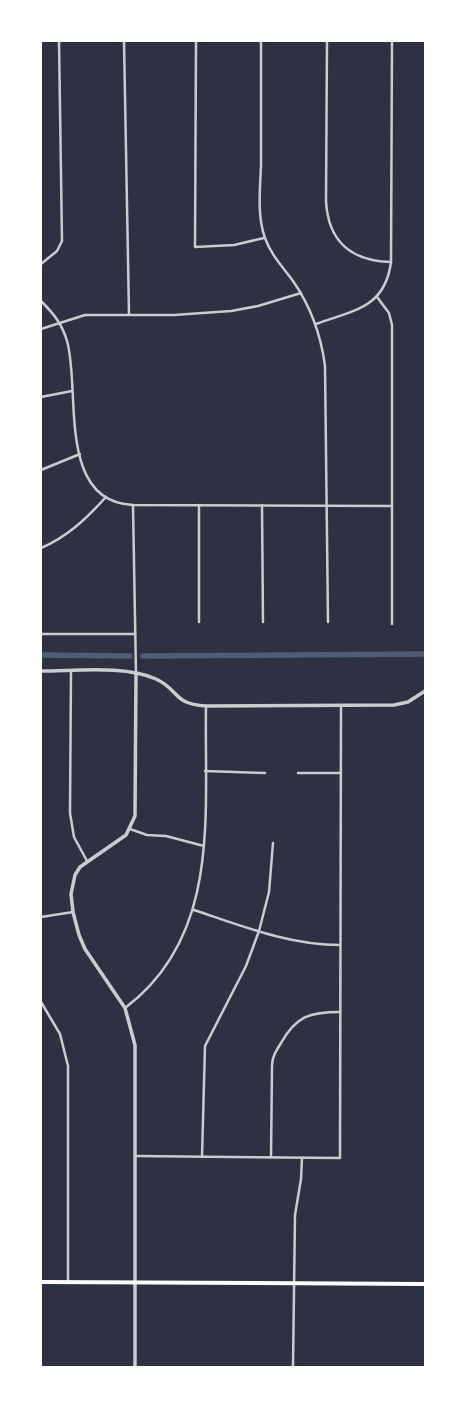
<svg xmlns="http://www.w3.org/2000/svg" width="466" height="1408" font-family="Rubik,sans-serif">
	<rect width="100%" height="100%" fill="#2d3142"/>
	<g fill="none" stroke-linecap="round" stroke-linejoin="round">
		<!-- canal -->
		<g stroke="#4f5d75" stroke-width="5.5">
			<polyline points="41,655 130,656"/>
			<polyline points="143,656 425,654"/>
		</g>
		<!-- minor -->
		<g stroke="#caccd0" stroke-width="2.5">
			<polyline points="124,41 129,314"/>
			<polyline points="196,41 195,247 234,245 264,238"/>
			<path d="M261,41C261,83 261,124 261,166C260,189 257,216 265,238C271,255 283,267 293,281C311,307 321,335 325,366L328,622"/>
			<path d="M327,41L326,201C328,242 352,261 391,262"/>
			<polyline points="41,264 57,251 62,241 59,41"/>
			<polyline points="377,297 389,313 392,325 392,624"/>
			<path d="M41,301C54,314 62,324 67,341C81,389 56,502 133,505L392,506"/>
			<path d="M316,324C354,310 385,308 391,262L392,41"/>
			<polyline points="41,329 85,315 174,315 231,311 258,306 301,293"/>
			<polyline points="41,397 72,391"/>
			<polyline points="41,470 80,454"/>
			<polyline points="133,505 136,674"/>
			<polyline points="262,505 263,622"/>
			<path d="M41,548C67,537 86,519 105,498"/>
			<polyline points="199,622 199,505"/>
			<polyline points="41,634 135,634"/>
			<polyline points="71,671 70,813 74,837 87,861"/>
			<polyline points="205,771 265,773"/>
			<polyline points="298,773 340,773"/>
			<polyline points="130,829 147,835 166,836 204,846"/>
			<path d="M194,910C242,926 289,945 340,945"/>
			<polyline points="41,917 73,912"/>
			<polyline points="41,1002 60,1034 68,1066 68,1282"/>
			<path d="M125,1008C222,935 204,813 206,706"/>
			<polyline points="136,1156 340,1158 341,706"/>
			<polyline points="202,1157 205,1046 246,966 259,931 269,892 273,843"/>
			<path d="M271,1157L272,1066C272,1057 276,1051 281,1043C296,1016 310,1012 340,1012"/>
			<polyline points="293,1367 295,1215 301,1179 302,1158"/>
		</g>
		<!-- tertiary -->
		<g stroke="#caccd0" stroke-width="3.5">
			<path d="M41,671C75,671 126,665 156,679C180,690 172,704 206,706L394,705L408,702L425,691"/>
			<polyline points="135,1367 135,1045 125,1008 85,949 79,935 73,912 71,894 75,875 80,867 126,835 135,816 136,674"/>
		</g>
		<!-- secondary -->
		<polyline stroke="#fff" stroke-width="4" points="41,1282 425,1284"/>
	</g>
	<!-- border -->
	<rect width="466" height="1408" fill="none" stroke="#ffffff" stroke-width="84"/>
</svg>
